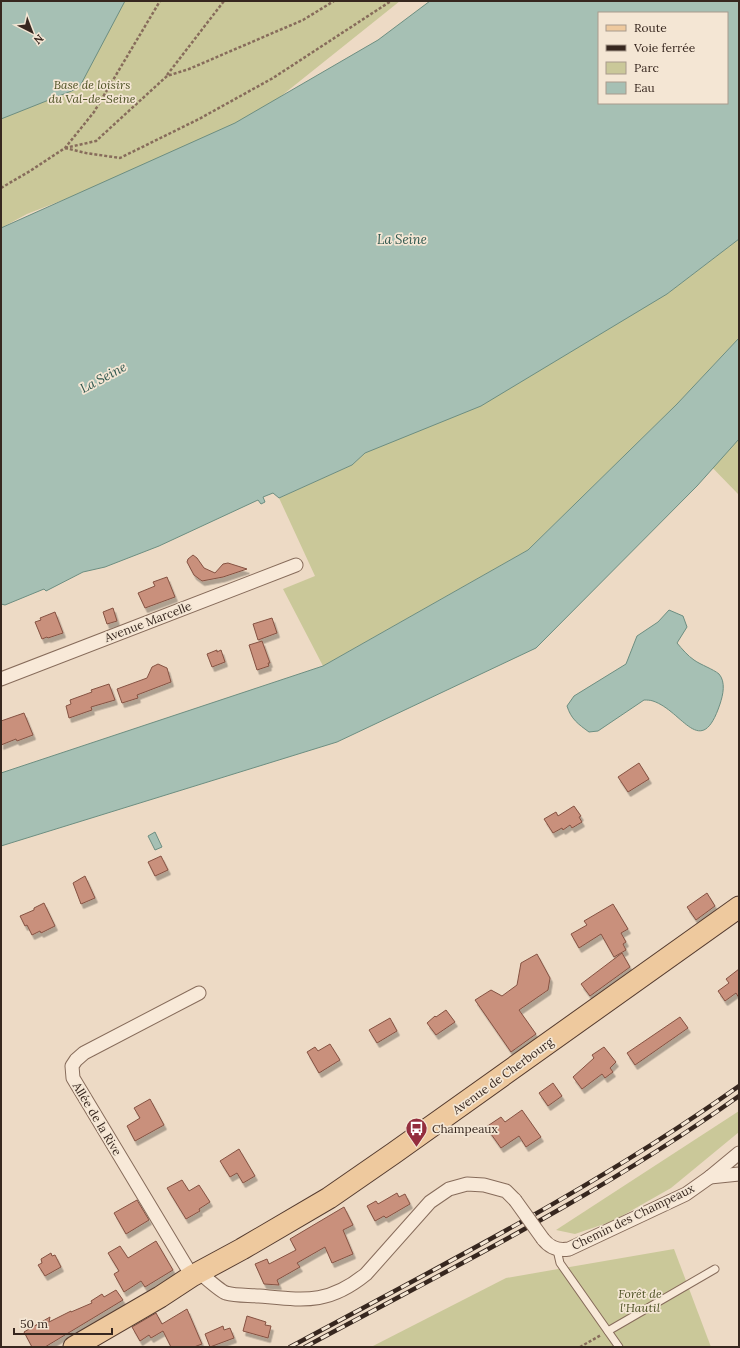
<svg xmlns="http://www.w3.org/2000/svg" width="740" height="1348" font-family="Lora,serif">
	<defs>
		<filter id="shadow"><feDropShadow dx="2.5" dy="4.5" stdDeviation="0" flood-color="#0004"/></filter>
	</defs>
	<rect width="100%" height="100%" fill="#eddac5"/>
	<!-- green -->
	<g fill="#cac899">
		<polygon points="1,1 400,1 235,133 27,214 1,228"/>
		<polygon points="739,239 739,338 677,404 528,550 323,666 283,589 315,576 279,498 352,465 365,453 667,294"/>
		<polygon points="739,425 739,495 704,459"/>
		<polygon points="739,1111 739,1132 671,1188 613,1221 575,1234 556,1230"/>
		<polygon points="674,1249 711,1347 371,1347 506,1278"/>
	</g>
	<!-- water -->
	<g fill="#a6c0b4" stroke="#6d8e81" fill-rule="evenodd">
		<polygon points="1,1 125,1 79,88 1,119"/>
		<path d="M430,1H739V239L667,294L481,406L365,453L352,465L279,498L273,493L263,497L265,502L261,504L258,500L159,546L105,567L83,572L46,591L44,589L5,605L1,604V228L235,123L378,40ZM599,13H727V103H599Z"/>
		<polygon points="739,338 739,439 697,486 536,648 337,742 1,846 1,773 323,666 528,550 677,404"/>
		<path d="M669,610L683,616L687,627L677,643C682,649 688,656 694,660C701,665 713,669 719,674C726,682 723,695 720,704C701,761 683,711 653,701C650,700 647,700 644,700L598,731L589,732C578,724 571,719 567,706L574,696L626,664L637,636L658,622Z"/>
		<polygon points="155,832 162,847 155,850 148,836"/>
	</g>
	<!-- building -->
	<g fill="#c9907c" stroke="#855242" filter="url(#shadow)">
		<polygon points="193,555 197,558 204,568 215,573 223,564 228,563 247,569 223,577 202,581 194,575 187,562 188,559"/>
		<polygon points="167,577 175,597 145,608 138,593 155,586 153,582"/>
		<polygon points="113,608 117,621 107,624 103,612"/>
		<polygon points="55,612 63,633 48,638 47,637 42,639 35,622 41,620 40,618"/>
		<polygon points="272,618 277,633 258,640 253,624"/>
		<polygon points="262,641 270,663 268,663 269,666 257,670 249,645"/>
		<polygon points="217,650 217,652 221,650 225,662 212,667 207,654"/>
		<polygon points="158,664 167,668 171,682 137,695 138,698 122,703 117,689 147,678 152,667"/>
		<polygon points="109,684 115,700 91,707 92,710 69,718 66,706 71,704 70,700 92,692 91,690"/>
		<polygon points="24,713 33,735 17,741 16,739 1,745 1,721"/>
		<polygon points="639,763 649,779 628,792 618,777"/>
		<polygon points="574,806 581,816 579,817 582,822 572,828 570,825 563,830 562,828 553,833 544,819 556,812 558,816"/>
		<polygon points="161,856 168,870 155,876 148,862"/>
		<polygon points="85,876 95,898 81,904 73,883"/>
		<polygon points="707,893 715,906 696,920 687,907"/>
		<polygon points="44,903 55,926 41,933 40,931 32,935 27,925 25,926 20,916 34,910 34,908"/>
		<polygon points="613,904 628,929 621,933 626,942 623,944 626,950 614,957 601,934 579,948 571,934 587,925 584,921"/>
		<polygon points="622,953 630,967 590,996 581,984"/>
		<polygon points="537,954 550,978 548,990 519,1010 536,1034 511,1052 475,1000 491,990 502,996 517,985 521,963"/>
		<polygon points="739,969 739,998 736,993 725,1001 718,991 729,983 726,979"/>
		<polygon points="446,1010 455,1022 436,1035 427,1023 435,1016 436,1017"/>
		<polygon points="680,1017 688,1028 635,1065 627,1053"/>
		<polygon points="390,1018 397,1031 377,1043 369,1030"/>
		<polygon points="330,1044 340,1060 319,1073 307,1052 315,1047 318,1051"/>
		<polygon points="604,1047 616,1062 610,1068 613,1072 605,1078 602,1074 582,1089 573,1077 594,1058 592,1055"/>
		<polygon points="553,1083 562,1096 548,1106 539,1093"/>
		<polygon points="150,1099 164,1125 135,1141 127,1126 140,1118 134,1108"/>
		<polygon points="522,1110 541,1137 526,1147 519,1136 501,1148 486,1127 501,1117 505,1122"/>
		<polygon points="239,1149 255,1176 243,1183 237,1173 230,1177 220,1161"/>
		<polygon points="182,1180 189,1191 199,1185 210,1202 199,1209 200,1211 186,1219 167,1188"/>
		<polygon points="397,1193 399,1197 405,1194 410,1204 386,1218 384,1216 375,1221 367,1206 376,1201 378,1204"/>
		<polygon points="137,1200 149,1220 126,1234 114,1213"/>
		<polygon points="344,1207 353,1225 343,1230 353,1254 332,1263 325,1247 297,1263 300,1267 277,1280 279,1285 264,1284 255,1264 267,1259 269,1264 296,1250 290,1239"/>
		<polygon points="156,1241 173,1270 145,1287 141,1281 124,1292 114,1274 119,1271 108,1253 120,1246 128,1258"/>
		<polygon points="51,1253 52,1256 55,1255 61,1267 45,1276 38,1265 42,1263 41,1259"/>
		<polygon points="116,1290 123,1300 45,1347 32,1347 24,1332 50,1317 49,1322 71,1311 71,1312 92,1303 91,1301 102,1294 104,1297"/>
		<polygon points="187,1309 202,1344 194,1347 171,1347 163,1331 151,1338 149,1335 140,1341 132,1327 156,1313 162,1324"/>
		<polygon points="247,1316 266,1322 265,1325 271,1326 268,1338 243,1331"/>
		<polygon points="223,1326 224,1330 230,1328 234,1338 210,1347 205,1334"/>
	</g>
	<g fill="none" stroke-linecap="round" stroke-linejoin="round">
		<defs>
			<g id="lane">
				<polyline points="557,1250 560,1263 619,1347"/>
				<polyline points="608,1331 715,1269"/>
			</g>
			<g id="street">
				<polyline points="1,679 296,565"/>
				<polyline points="710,1177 739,1174"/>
				<path d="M543,1239C550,1248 558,1251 569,1249L686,1194L710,1177L739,1153"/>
				<path d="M199,1272C205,1277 220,1291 226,1293C236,1296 249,1295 259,1296C304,1300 328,1305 366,1274L430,1202L449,1189L467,1184L484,1185L506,1191L515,1200"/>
				<polyline points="192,1276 73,1078 72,1066 76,1060 84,1053 199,993"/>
			</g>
			<polyline id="primary" points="74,1347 160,1297 192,1276 242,1249 329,1198 394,1153 739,907"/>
		</defs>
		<!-- lane casing -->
		<use href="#lane" stroke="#876c5b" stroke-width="9"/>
		<!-- street casing -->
		<use href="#street" stroke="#876c5b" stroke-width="15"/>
		<!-- primary casing -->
		<use href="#primary" stroke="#553b2f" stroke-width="23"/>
		<!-- path -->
		<g stroke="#876c5b" stroke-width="2.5" stroke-dasharray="3 2" stroke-linecap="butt">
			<polyline points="167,75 224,1"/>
			<polyline points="65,148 86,153 120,158 199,119 273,78 391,1"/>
			<polyline points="65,148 96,141 167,76 189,69 303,20 334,1"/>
			<polyline points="1,188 30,171 65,148 94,112 160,1"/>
			<polyline points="580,1347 601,1335"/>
		</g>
		<!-- lane -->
		<use href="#lane" stroke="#f8e9d8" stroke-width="7"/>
		<!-- street -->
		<use href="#street" stroke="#f8e9d8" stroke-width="13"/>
		<!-- primary -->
		<use href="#primary" stroke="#eec99e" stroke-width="21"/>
		<defs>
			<g id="rail">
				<path d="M290,1347C442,1265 597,1187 739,1086"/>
				<path d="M305,1347C452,1268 603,1193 739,1096"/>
			</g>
		</defs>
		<!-- rail casing -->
		<use href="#rail" stroke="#37271f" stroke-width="4.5"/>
		<!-- rail -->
		<use href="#rail" stroke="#f4e6d4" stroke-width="3" stroke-dasharray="9" stroke-linecap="butt"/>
		<defs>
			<polyline id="street-bridge" points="515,1200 543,1239"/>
		</defs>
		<!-- street-bridge casing -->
		<use href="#street-bridge" stroke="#876c5b" stroke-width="15" stroke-linecap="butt"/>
		<!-- street-bridge -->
		<use href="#street-bridge" stroke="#f8e9d8" stroke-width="13"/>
	</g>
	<!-- icons -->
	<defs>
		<symbol id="bus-pin" viewBox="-11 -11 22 30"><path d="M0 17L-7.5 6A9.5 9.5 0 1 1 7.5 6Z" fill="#942e3e" stroke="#f4e6d4"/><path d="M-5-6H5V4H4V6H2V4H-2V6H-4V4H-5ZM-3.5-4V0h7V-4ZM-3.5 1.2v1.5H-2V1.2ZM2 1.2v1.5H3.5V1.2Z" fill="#fff"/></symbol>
	</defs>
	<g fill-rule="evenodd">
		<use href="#bus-pin" x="404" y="1116" width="25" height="34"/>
	</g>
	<g text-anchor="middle" stroke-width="3.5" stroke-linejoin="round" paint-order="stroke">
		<!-- park labels -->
		<g font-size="12" font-style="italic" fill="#4f5326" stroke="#f4e6d4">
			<text x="92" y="89">Base de loisirs<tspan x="92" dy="14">du Val-de-Seine</tspan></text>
			<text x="640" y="1298">Forêt de<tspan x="640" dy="14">l'Hautil</tspan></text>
		</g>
		<!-- street labels -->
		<g font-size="12" fill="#37271f" stroke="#f4e6d4">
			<text transform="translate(148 622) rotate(-21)" y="4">Avenue Marcelle</text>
			<text transform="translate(503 1076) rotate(-36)" y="4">Avenue de Cherbourg</text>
			<text transform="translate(97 1119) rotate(59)" y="4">Allée de la Rive</text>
			<text transform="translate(633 1217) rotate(-26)" y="4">Chemin des Champeaux</text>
		</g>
		<!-- poi labels -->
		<g font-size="12" fill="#37271f" stroke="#f4e6d4" text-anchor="start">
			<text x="432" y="1133">Champeaux</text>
		</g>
		<!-- water labels -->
		<g font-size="13" font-style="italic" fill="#2f574e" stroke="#f4e6d4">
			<text x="402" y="244">La Seine</text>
			<text transform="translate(103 377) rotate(-28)" y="5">La Seine</text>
		</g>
	</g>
	<!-- border -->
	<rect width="740" height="1348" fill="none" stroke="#37271f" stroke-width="4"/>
	<!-- legend -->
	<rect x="598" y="12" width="130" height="92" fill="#f4e6d4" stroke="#a89a8c"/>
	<rect x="606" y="25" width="20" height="6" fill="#eec99e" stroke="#a89a8c"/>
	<text x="634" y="32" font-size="12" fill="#37271f">Route</text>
	<rect x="606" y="45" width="20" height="6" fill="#37271f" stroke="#a89a8c"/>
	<text x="634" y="52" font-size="12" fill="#37271f">Voie ferrée</text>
	<rect x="606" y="62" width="20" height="12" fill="#cac899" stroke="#a89a8c"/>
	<text x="634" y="72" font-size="12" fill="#37271f">Parc</text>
	<rect x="606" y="82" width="20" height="12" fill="#a6c0b4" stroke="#a89a8c"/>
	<text x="634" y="92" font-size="12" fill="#37271f">Eau</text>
	<!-- north arrow -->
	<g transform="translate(32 32) rotate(138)" stroke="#f4e6d4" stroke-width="3" paint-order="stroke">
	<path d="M0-3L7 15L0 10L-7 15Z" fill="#37271f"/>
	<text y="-6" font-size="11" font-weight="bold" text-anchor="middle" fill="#37271f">N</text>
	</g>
	<!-- scale -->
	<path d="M14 1328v6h98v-6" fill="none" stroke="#37271f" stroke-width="2"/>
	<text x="20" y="1328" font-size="12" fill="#37271f" stroke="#f4e6d4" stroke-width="3" paint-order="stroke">50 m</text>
</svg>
